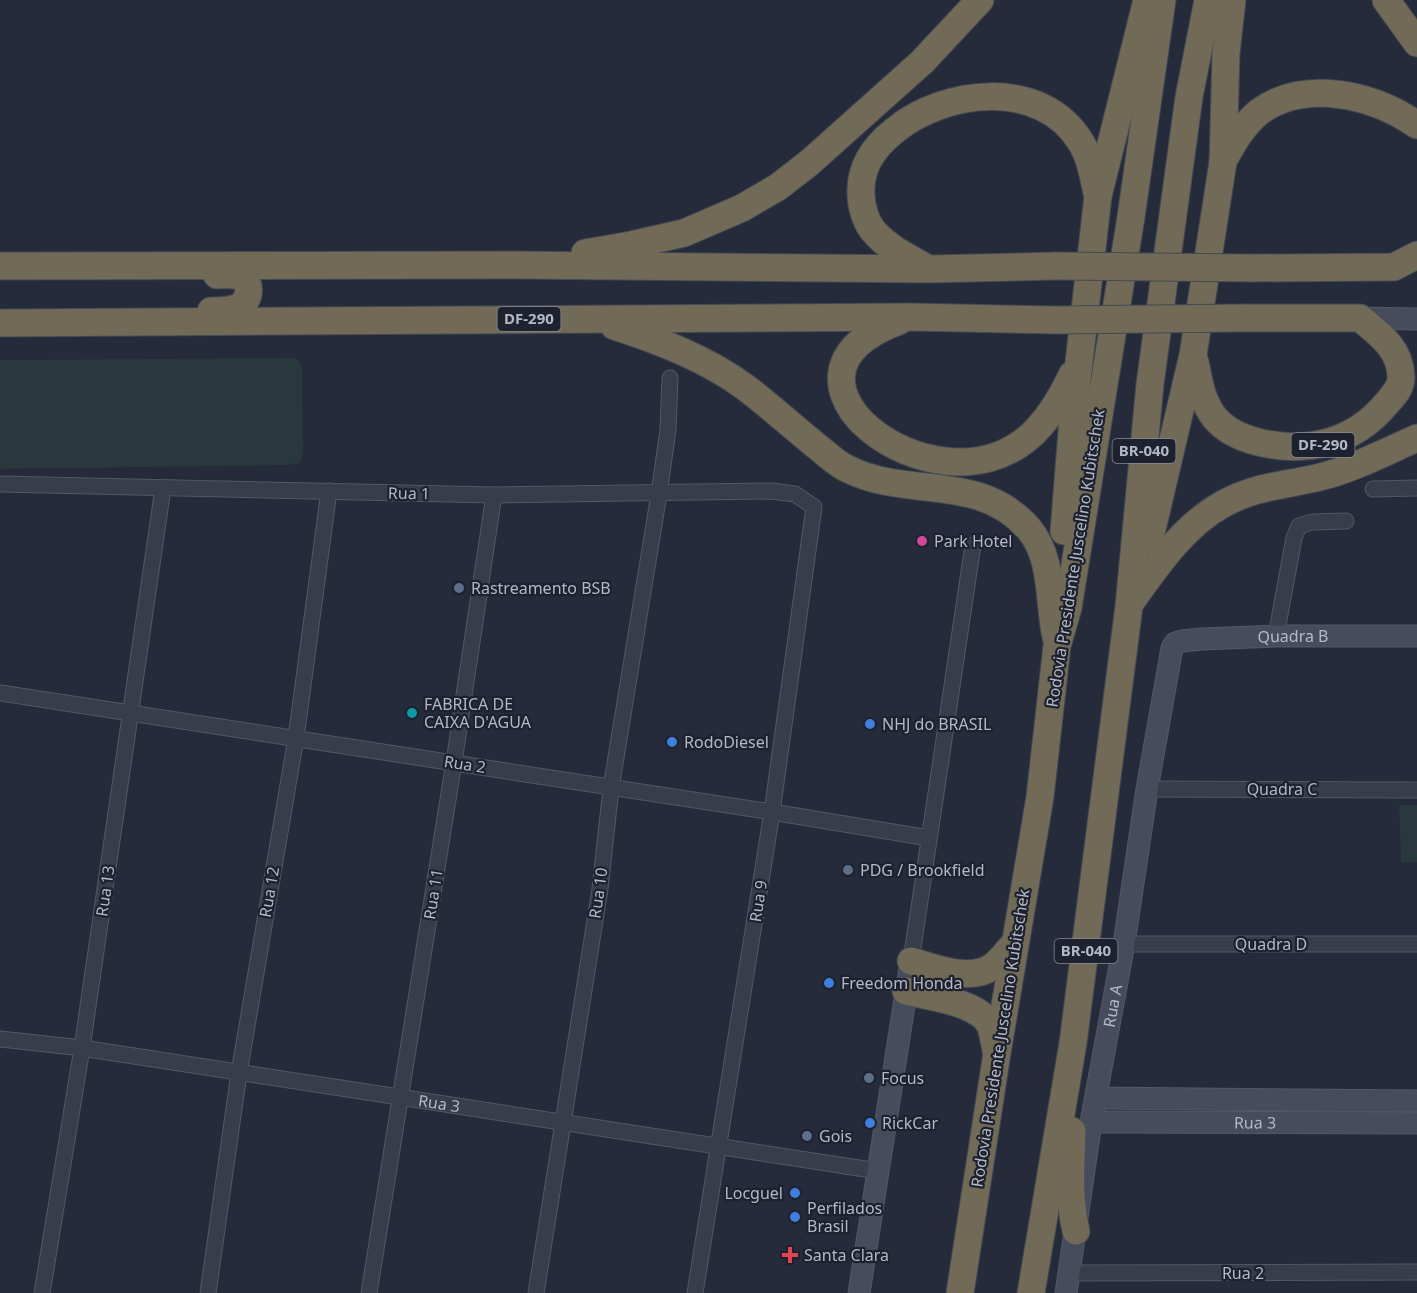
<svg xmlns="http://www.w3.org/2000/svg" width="1417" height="1293" font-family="'Noto Sans',sans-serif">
	<rect width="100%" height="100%" fill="#252b3a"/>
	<!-- green -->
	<g fill="#28383c">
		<polygon points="295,358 302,365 303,453 300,463 289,465 0,469 0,360"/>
		<polygon points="1399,805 1417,805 1417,862 1401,862"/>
	</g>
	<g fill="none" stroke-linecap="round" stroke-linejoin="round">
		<defs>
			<g id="street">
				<polyline points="0,484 494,495 771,491 795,494 814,507 772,812 695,1293"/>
				<polyline points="1373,489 1417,488"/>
				<polyline points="1276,636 1294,538 1299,526 1312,522 1346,521"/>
				<polyline points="0,693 772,812 929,838"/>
				<polyline points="1147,789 1417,790"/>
				<polyline points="1124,944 1417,944"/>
				<polyline points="911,961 973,545"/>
				<path id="s1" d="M0,1039L82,1048L878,1171"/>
				<polyline points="1069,1273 1417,1272"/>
				<polyline points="42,1293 82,1048 163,488"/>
				<polyline points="208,1293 239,1073 296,738 329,491"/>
				<polyline points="369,1293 454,762 494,495"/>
				<polyline points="536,1293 600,889 611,788 659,494 668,430 670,378"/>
			</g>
			<g id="secondary">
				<polyline points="1360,318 1417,319"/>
				<polyline points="1096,1098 1417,1101"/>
				<path id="s2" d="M1091,1122L1417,1123"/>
				<polyline points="859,1293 911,961"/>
				<path id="s3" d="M1066,1293L1091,1122L1124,944L1147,789L1172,648L1175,643L1182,641L1201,639L1276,636H1417"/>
			</g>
			<g id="highway">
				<polyline points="1386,0 1417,43"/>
				<path d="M1223,161C1233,143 1243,125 1259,112C1305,78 1374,95 1417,125"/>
				<polyline points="585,253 631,245 684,233 742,208 778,187 809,163 922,62 980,0"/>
				<polyline points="0,266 514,265 929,269 1056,266"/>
				<path d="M925,267C908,257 890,249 876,234C866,224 861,207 861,193C860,166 874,147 894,131C944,89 1041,78 1080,141C1090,156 1093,175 1097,193"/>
				<polyline points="1253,268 1394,267 1417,255"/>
				<path d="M211,311C220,311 230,311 239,307C250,301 253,282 240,276C233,274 224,275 217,275"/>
				<path d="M899,321C747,376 933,518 1028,438C1048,421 1061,398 1072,375"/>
				<polyline points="0,323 910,317 1057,320"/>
				<path d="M614,326C660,341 705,358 745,387C770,406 794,428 819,448C828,455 837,464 848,469C907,499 980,472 1029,529C1054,559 1048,602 1056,637"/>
				<path d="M1195,362C1199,382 1202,402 1215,418C1226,431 1242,438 1258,442C1307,454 1354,443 1387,403C1394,395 1402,387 1401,376C1400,348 1379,334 1360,318H1243"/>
				<polyline points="1064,531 1074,406 1098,196 1147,0"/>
				<polyline points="1149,542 1193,355 1223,162 1226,53 1232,0"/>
				<path d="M1130,603C1156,567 1183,526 1223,504C1258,485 1284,486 1320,477C1353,469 1385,452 1417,438"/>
				<path d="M911,961C935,968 969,982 992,967C1001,961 1008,950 1015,943"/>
				<path d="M906,991C929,997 981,1002 991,1027C993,1034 994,1042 996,1050"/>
				<path d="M1072,1131C1071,1165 1068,1197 1076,1231"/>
				<polyline points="960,1293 997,1053 1040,797 1057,646 1068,608 1072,583 1131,217 1162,0"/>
				<polyline points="1031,1293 1073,1043 1129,606 1150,384 1189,97 1208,0"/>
			</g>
		</defs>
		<!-- street casing -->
		<use href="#street" stroke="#545865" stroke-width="17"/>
		<!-- secondary casing -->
		<use href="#secondary" stroke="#545865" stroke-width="23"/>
		<!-- highway casing -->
		<use href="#highway" stroke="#444855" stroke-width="29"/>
		<!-- street -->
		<use href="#street" stroke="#383d4a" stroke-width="15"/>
		<!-- secondary -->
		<use href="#secondary" stroke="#474c5d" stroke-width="21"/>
		<!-- highway -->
		<use href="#highway" stroke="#706a56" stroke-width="27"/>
		<defs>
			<g id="highway-bridge">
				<polyline points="1056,266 1253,268"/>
				<polyline points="1057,320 1243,318"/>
			</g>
		</defs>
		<!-- highway-bridge casing -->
		<use href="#highway-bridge" stroke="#444855" stroke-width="29" stroke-linecap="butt"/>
		<!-- highway-bridge -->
		<use href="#highway-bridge" stroke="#706a56" stroke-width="27"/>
	</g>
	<!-- markers -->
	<circle fill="#d1479c" stroke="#1e222f" stroke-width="2" cx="922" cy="541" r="6"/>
	<g fill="#5c6f8a" stroke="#1e222f" stroke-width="2">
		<circle cx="459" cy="588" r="6"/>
		<circle cx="848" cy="870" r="6"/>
		<circle cx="869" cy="1078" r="6"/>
		<circle cx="807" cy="1136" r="6"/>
	</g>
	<circle fill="#0f9aa8" stroke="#1e222f" stroke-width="2" cx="412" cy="713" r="6"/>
	<g fill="#3f7fe0" stroke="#1e222f" stroke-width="2">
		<circle cx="870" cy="724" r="6"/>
		<circle cx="672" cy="742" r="6"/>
		<circle cx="829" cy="983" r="6"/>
		<circle cx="870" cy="1123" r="6"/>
		<circle cx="795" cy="1193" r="6"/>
		<circle cx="795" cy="1217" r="6"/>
	</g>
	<path fill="#e0444e" stroke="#1e222f" stroke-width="2" d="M787 1246h6v6h6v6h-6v6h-6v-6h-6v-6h6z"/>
	<g text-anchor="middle" stroke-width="4.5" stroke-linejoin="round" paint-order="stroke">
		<!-- shield labels -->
		<g fill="#1e222f" stroke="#878b99" stroke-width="1.5">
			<rect x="497.5" y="307" width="63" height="24" rx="4.5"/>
			<rect x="1291.5" y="433" width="63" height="24" rx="4.5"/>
			<rect x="1112.5" y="439" width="63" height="24" rx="4.5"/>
			<rect x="1054.5" y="939" width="63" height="24" rx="4.5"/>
		</g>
		<g font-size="15" font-weight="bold" fill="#b4b8c6">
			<text x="529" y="324">DF-290</text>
			<text x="1323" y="450">DF-290</text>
			<text x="1144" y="456">BR-040</text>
			<text x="1086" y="956">BR-040</text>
		</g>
		<!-- street labels -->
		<g font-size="16" fill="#b4b8c6" stroke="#1e222f">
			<text transform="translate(409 493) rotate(1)" y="6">Rua 1</text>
			<text transform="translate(1075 558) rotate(-81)" y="6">Rodovia Presidente Juscelino Kubitschek</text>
			<text dy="6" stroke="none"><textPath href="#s3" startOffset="778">Quadra B</textPath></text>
			<text transform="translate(465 764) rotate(9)" y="6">Rua 2</text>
			<text x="1282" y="795">Quadra C</text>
			<text transform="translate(105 891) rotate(-82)" y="6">Rua 13</text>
			<text transform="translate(269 892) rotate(-80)" y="6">Rua 12</text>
			<text transform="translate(598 893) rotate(-82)" y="6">Rua 10</text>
			<text transform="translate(433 894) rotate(-81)" y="6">Rua 11</text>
			<text transform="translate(758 901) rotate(-81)" y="6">Rua 9</text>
			<text x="1271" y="950">Quadra D</text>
			<text dy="6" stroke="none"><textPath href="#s3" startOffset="291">Rua A</textPath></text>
			<text transform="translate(1000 1038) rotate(-81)" y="6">Rodovia Presidente Juscelino Kubitschek</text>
			<text dy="6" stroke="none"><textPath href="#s1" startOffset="444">Rua 3</textPath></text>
			<text dy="6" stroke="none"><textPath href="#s2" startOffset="164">Rua 3</textPath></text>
			<text x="1243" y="1279">Rua 2</text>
		</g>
		<!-- poi labels -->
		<g font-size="16" fill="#b4b8c6" stroke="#1e222f" text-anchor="start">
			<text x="934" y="547">Park Hotel</text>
			<text x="471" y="594">Rastreamento BSB</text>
			<text x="424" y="710">FABRICA DE<tspan x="424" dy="18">CAIXA D'AGUA</tspan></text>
			<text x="882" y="730">NHJ do BRASIL</text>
			<text x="684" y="748">RodoDiesel</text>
			<text x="860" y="876">PDG / Brookfield</text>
			<text x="841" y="989">Freedom Honda</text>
			<text x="881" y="1084">Focus</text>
			<text x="882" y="1129">RickCar</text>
			<text x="819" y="1142">Gois</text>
			<text x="783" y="1199" text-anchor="end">Locguel</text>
			<text x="807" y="1214">Perfilados<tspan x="807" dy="18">Brasil</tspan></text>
			<text x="804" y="1261">Santa Clara</text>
		</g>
	</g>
</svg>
